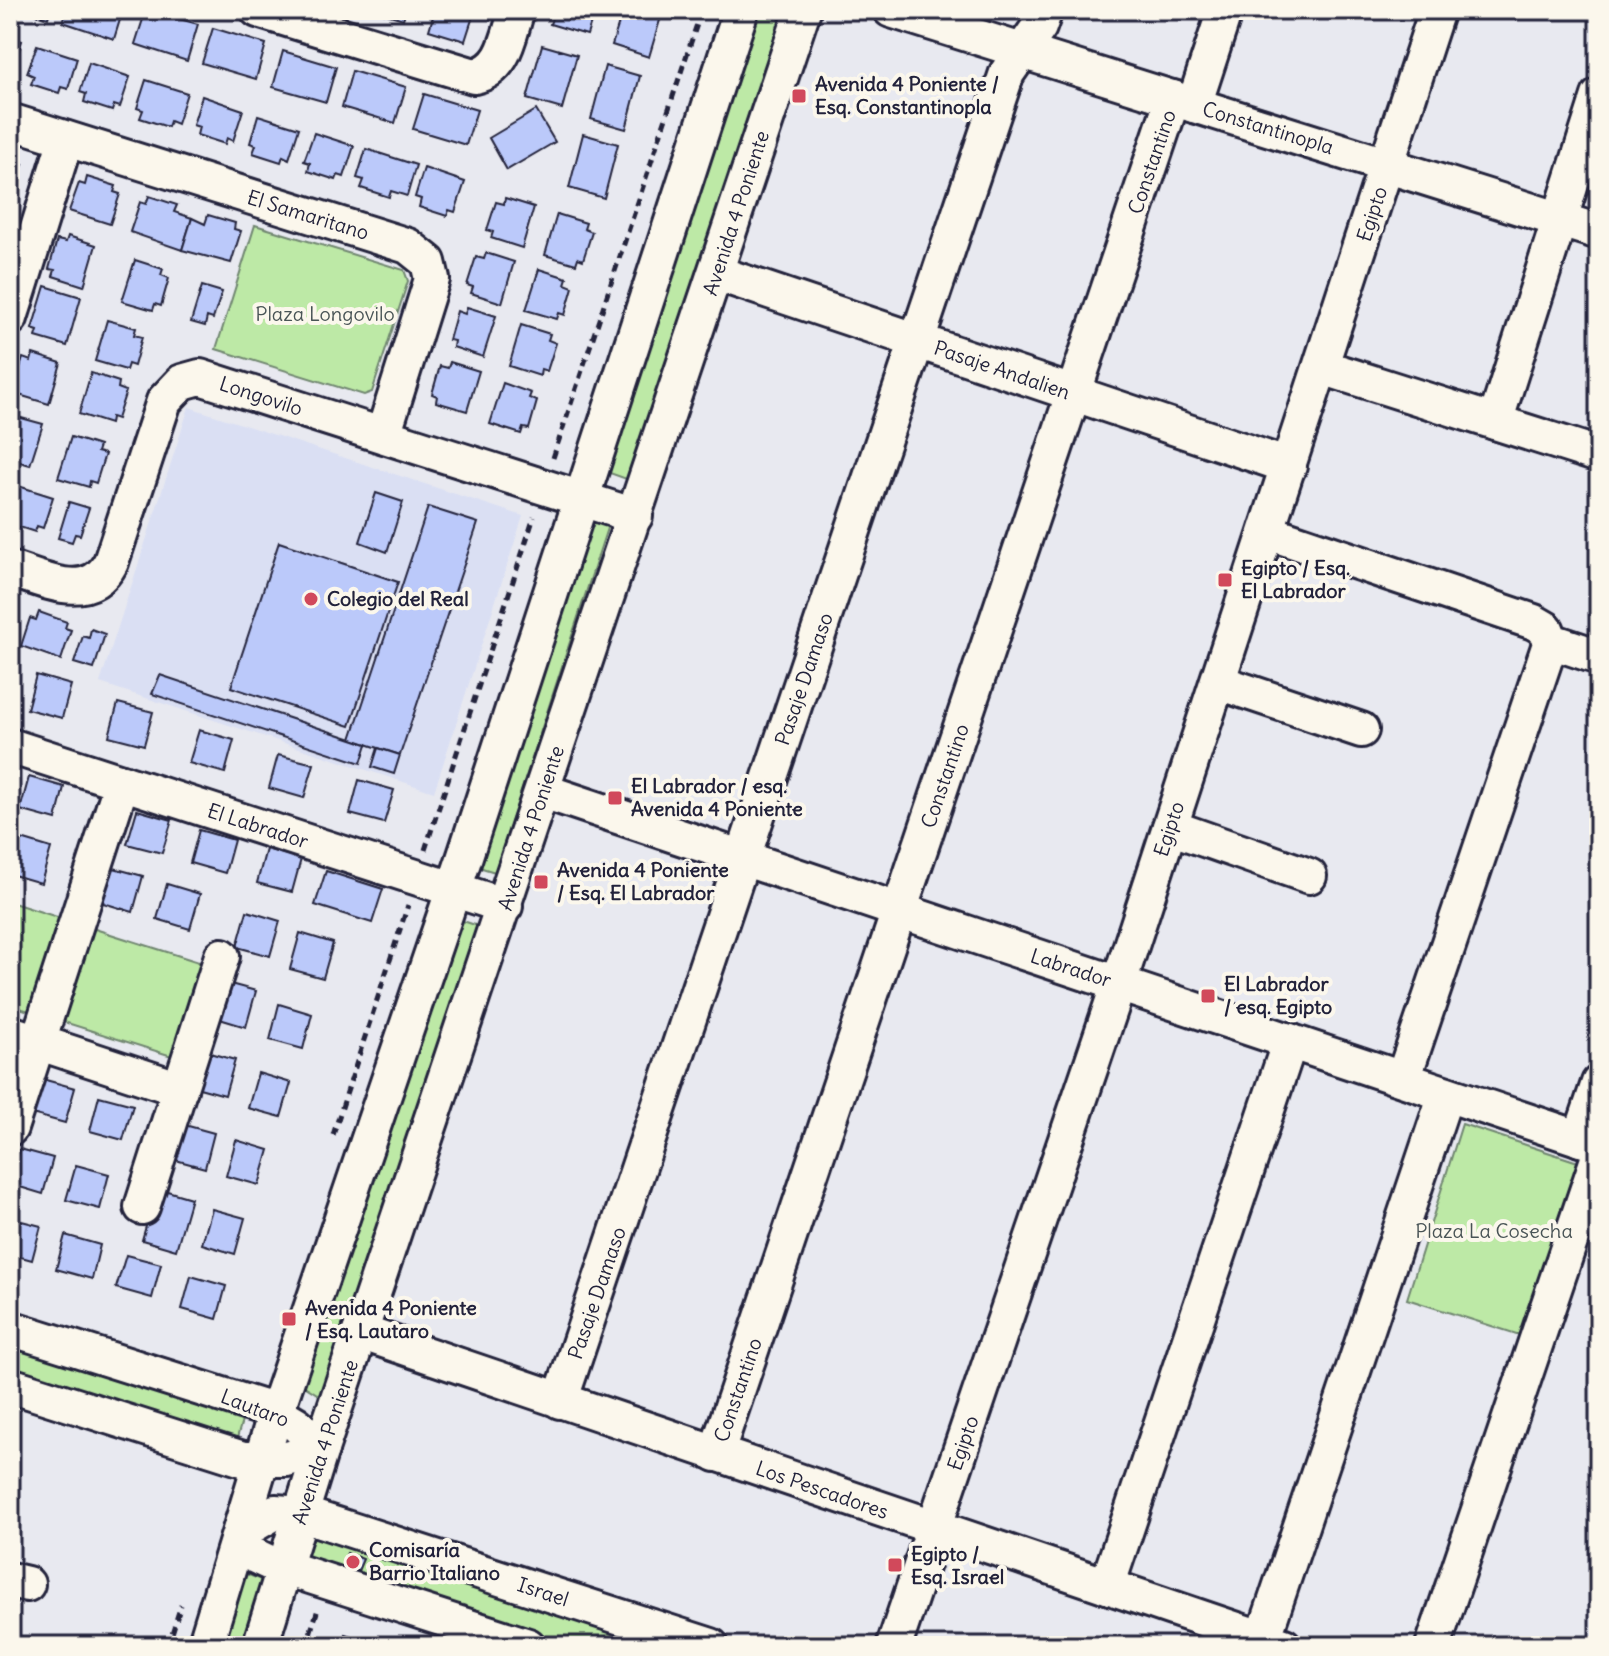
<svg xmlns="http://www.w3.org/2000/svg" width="1609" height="1656" font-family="Delius,sans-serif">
	<rect width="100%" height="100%" fill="#e8e9f0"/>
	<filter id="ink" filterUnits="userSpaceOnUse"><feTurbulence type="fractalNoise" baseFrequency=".0125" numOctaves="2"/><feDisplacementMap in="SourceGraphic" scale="16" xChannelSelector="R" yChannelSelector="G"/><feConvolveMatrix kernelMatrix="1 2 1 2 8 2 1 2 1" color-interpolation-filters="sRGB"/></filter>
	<g filter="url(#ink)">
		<!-- built -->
		<polygon fill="#dadff3" points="189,407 523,516 434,792 100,683"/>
		<!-- green -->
		<g fill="#bde9a6" stroke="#708670" stroke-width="2">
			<polygon points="756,10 786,10 632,481 604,471"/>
			<polygon points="255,225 404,270 408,281 372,392 364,395 216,349"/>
			<polygon points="584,519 608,525 495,872 469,864"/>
			<polygon points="10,902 208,965 178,1058 10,1005"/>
			<polygon points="457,919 481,927 322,1397 298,1382"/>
			<polygon points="1462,1124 1581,1163 1526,1337 1407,1299"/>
			<polygon points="10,1340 244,1414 237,1438 10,1368"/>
			<polygon points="312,1531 673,1646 562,1646 301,1562"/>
			<polygon points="241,1572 264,1581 244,1646 217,1646"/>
		</g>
		<!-- building -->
		<g fill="#bbc9fa" stroke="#22223b" stroke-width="2">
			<polygon points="22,10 50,10 48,18"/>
			<polygon points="67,10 123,10 114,39 63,22"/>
			<polygon points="146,10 198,24 187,61 135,44"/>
			<polygon points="374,10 406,10 403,19"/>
			<polygon points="435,10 475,10 465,41 429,30"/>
			<polygon points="555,10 595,10 587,35 550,24"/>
			<polygon points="623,10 663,10 649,57 612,45"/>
			<polygon points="213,28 266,44 256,79 202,63"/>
			<polygon points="10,37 22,41 12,71 10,71"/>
			<polygon points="37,45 77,58 68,89 61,87 59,93 31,84 34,76 27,73"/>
			<polygon points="542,45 577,55 562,109 527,99"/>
			<polygon points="283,51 336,67 326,102 273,87"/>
			<polygon points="89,63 130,77 120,107 114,105 112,111 84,102 86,94 80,92"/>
			<polygon points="605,66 640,76 626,129 591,119"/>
			<polygon points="352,71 406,87 395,123 342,107"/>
			<polygon points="146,80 187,93 177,124 170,121 168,127 140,118 143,110 137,108"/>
			<polygon points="424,94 477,110 466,145 413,129"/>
			<polygon points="202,96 243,110 233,141 227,138 225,144 197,135 199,127 193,125"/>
			<polygon points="536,110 555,142 507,170 489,138"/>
			<polygon points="258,115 299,128 289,159 283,156 281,162 253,153 256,145 250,143"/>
			<polygon points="314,133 354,146 344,177 338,175 336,180 308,171 310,163 304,161"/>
			<polygon points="583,134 618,144 604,198 569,188"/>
			<polygon points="366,149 416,165 407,196 391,191 389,197 361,188 364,180 357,178"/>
			<polygon points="10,153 19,156 17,162 23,164 13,195 10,194"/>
			<polygon points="424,168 465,182 455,212 449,210 447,216 419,207 421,199 415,197"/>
			<polygon points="87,177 116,186 114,192 120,194 110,224 69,211 79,183 85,185"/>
			<polygon points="149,196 177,205 174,212 192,218 182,250 130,232 140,202 146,204"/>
			<polygon points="505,198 534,207 522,248 491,238 493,232 487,230 496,202 504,204"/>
			<polygon points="557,214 586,223 584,229 592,232 583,260 578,258 576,264 545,255"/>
			<polygon points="208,215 235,223 234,229 241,231 231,263 182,250 192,218 205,224"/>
			<polygon points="68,236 96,245 84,286 53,276 55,270 49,269 57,240 66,242"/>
			<polygon points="486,253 514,262 502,303 471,293 473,287 467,285 476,257 484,259"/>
			<polygon points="135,260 163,269 161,275 169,278 161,306 155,304 153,310 122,301"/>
			<polygon points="539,269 567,278 565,284 573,287 565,315 559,313 557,319 526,310"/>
			<polygon points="45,286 81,297 67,346 36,337 38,331 32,329"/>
			<polygon points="202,286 222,292 213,319 207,317 205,326 191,322"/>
			<polygon points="467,307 496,316 483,357 453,347 454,341 449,340 457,311 465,314"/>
			<polygon points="107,320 136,328 134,335 142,337 134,366 128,364 126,370 95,361"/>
			<polygon points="521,325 550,334 548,340 556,343 547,371 541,369 540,376 509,366"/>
			<polygon points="33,354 61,363 49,404 19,395 20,388 14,387 23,358 31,361"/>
			<polygon points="450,362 479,371 467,411 436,402 437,396 432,394 440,366 448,368"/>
			<polygon points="91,373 119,382 118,388 126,391 117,419 111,417 110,424 79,414"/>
			<polygon points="503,383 531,393 529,398 537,401 529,429 523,428 521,434 490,424"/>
			<polygon points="14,416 43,424 30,465 10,459 10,421"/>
			<polygon points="71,437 99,446 97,452 105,454 96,483 90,481 89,487 58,478"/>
			<polygon points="12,484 53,497 43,528 37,526 35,532 10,524"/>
			<polygon points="376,493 403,502 387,552 360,542"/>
			<polygon points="69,502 89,508 80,535 75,534 72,542 58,538"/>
			<polygon points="428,507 478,523 400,755 351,739"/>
			<polygon points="279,542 398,582 350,726 231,687"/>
			<polygon points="39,612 67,622 65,628 71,630 61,660 21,646 30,618 36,620"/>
			<polygon points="91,629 105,634 94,669 74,663 83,636 89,638"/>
			<polygon points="36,675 71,685 62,718 27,709"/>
			<polygon points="160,675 367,744 361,763 152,694"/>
			<polygon points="118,703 153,712 144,745 109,736"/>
			<polygon points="199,730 234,740 225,773 189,763"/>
			<polygon points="378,748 400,755 394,774 372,767"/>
			<polygon points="278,755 314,764 304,798 269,788"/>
			<polygon points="29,777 64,787 56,820 20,810"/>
			<polygon points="359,780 394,790 384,823 350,814"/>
			<polygon points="137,810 172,820 162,853 127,844"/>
			<polygon points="199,830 234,840 225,873 190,863"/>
			<polygon points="18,838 51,848 41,883 10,874"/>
			<polygon points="266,849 301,859 292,892 257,883"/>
			<polygon points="110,867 143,876 133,912 100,902"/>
			<polygon points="326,871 383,889 372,923 315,905"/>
			<polygon points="167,884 200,894 190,929 157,919"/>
			<polygon points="247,911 280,921 270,956 237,947"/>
			<polygon points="300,933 333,943 323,978 290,969"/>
			<polygon points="223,982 256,991 246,1027 213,1017"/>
			<polygon points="279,1004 312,1014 303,1049 270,1040"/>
			<polygon points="202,1051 235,1060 225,1095 192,1086"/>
			<polygon points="258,1073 291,1083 281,1117 248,1108"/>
			<polygon points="42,1079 75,1088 65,1123 32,1114"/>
			<polygon points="99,1096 133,1105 123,1140 90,1131"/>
			<polygon points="181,1124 214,1133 205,1168 172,1159"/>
			<polygon points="236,1140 269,1150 259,1185 226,1176"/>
			<polygon points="20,1149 53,1158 43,1194 10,1184"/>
			<polygon points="76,1165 109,1174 100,1209 66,1200"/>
			<polygon points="157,1188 191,1198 176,1250 142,1240"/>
			<polygon points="212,1209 245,1218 235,1254 202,1244"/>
			<polygon points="10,1218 41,1226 32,1260 10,1254"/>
			<polygon points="65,1235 100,1245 92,1279 56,1269"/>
			<polygon points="126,1255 161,1264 152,1298 116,1288"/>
			<polygon points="191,1276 226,1286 217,1319 182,1309"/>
			<polygon points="347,1553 363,1559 358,1571 343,1565"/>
			<polygon points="345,1634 382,1646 341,1646"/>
		</g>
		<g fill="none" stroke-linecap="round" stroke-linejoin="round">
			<defs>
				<g id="minor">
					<path d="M258,10L474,76C505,70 508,37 517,10"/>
					<polyline points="891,10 1599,232"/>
					<polyline points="1194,105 1225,10"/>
					<polyline points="10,121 408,246 428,262 432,279 383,435"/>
					<polyline points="716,273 1289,466"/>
					<polyline points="10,318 66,139"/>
					<polyline points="1322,367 1599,455"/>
					<polyline points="1495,422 1599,96"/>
					<polyline points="1268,532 1534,622 1546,629 1551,641 1599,657"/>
					<path d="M10,569C45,580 89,604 111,562L164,401L182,382L200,377L635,516"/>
					<polyline points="1218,682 1361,730"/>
					<polyline points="10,746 505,906"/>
					<polyline points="543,791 1599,1145"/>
					<polyline points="1170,827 1309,876"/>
					<polyline points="10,1033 180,1089"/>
					<polyline points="1403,1079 1551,641"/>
					<polyline points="10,1128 122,782"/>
					<polyline points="1580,1139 1599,1083"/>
					<polyline points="142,1207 222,956"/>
					<polyline points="10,1328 276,1412 296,1424 321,1449"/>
					<polyline points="360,1332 1284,1646"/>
					<polyline points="10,1385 243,1459 287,1459 321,1449"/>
					<polyline points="560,1401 1007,73 1039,27 1045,10"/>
					<polyline points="716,1454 1173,98"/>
					<polyline points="241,1532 275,1512 302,1514 711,1646"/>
					<polyline points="238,1540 251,1554 270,1563 528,1646"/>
					<polyline points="10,1580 27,1584"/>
					<polyline points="1107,1586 1290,1041"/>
					<polyline points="1263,1639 1446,1094"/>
					<polyline points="205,1646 276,1412 463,862 741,10"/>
					<polyline points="260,1646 321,1449 803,10"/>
					<polyline points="894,1646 1111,1007 1437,10"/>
					<polyline points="1433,1646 1599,1156"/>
				</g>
			</defs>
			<!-- minor casing -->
			<use href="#minor" stroke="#22223b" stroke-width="40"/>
			<!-- path -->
			<g stroke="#22223b" stroke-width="5" stroke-dasharray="8 6" stroke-linecap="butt">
				<polyline points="553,458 698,21"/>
				<polyline points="425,850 534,517"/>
				<polyline points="333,1135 408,905"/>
				<polyline points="168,1646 181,1605"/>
				<polyline points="306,1646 318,1609"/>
			</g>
			<!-- minor -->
			<use href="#minor" stroke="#fbf7ec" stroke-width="34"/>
		</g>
	</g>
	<!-- markers -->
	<g fill="#d1495b" stroke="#fbf7ec" stroke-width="3">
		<rect x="791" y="88" width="16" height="16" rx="4"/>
		<rect x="1217" y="572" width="16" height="16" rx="4"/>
		<circle cx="311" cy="599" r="8"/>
		<rect x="607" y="790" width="16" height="16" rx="4"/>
		<rect x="533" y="874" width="16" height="16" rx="4"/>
		<rect x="1200" y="988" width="16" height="16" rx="4"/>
		<rect x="281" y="1311" width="16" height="16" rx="4"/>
		<circle cx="353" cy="1562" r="8"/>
		<rect x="887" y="1557" width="16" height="16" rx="4"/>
	</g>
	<g text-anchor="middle" stroke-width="8" stroke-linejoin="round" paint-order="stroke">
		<!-- poi labels -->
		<g font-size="20" font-weight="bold" fill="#22223b" stroke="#fbf7ec" text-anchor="start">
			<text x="815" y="91">Avenida 4 Poniente /<tspan x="815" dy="23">Esq. Constantinopla</tspan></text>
			<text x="1241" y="575">Egipto / Esq.<tspan x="1241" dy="23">El Labrador</tspan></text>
			<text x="327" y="606">Colegio del Real</text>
			<text x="631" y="793">El Labrador / esq.<tspan x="631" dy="23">Avenida 4 Poniente</tspan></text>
			<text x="557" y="877">Avenida 4 Poniente<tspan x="557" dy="23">/ Esq. El Labrador</tspan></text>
			<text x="1224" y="991">El Labrador<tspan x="1224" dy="23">/ esq. Egipto</tspan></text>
			<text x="305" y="1315">Avenida 4 Poniente<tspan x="305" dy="23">/ Esq. Lautaro</tspan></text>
			<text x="369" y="1557">Comisaría<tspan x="369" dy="23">Barrio Italiano</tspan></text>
			<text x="911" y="1561">Egipto /<tspan x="911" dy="23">Esq. Israel</tspan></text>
		</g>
		<!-- street labels -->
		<g font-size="20" fill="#22223b" stroke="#fbf7ec">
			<text transform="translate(1268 128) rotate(17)" y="7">Constantinopla</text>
			<text transform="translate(1152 162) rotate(-71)" y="7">Constantino</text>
			<text transform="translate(736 213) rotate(-72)" y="7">Avenida 4 Poniente</text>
			<text transform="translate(1372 214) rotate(-72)" y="7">Egipto</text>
			<text transform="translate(308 215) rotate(17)" y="7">El Samaritano</text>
			<text transform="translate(1002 370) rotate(19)" y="7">Pasaje Andalien</text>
			<text transform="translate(261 396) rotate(18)" y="7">Longovilo</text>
			<text transform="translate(804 679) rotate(-71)" y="7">Pasaje Damaso</text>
			<text transform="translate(945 776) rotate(-71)" y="7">Constantino</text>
			<text transform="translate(258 826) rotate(18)" y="7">El Labrador</text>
			<text transform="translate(531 828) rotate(-72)" y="7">Avenida 4 Poniente</text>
			<text transform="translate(1169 829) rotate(-72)" y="7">Egipto</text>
			<text transform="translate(1071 968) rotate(18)" y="7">Labrador</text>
			<text transform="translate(597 1293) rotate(-71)" y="7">Pasaje Damaso</text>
			<text transform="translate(738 1390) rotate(-71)" y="7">Constantino</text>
			<text transform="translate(255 1408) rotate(21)" y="7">Lautaro</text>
			<text transform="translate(325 1442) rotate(-72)" y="7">Avenida 4 Poniente</text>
			<text transform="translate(963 1443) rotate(-71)" y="7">Egipto</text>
			<text transform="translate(822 1490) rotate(19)" y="7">Los Pescadores</text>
			<text transform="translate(543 1592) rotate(18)" y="7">Israel</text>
		</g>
		<!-- park labels -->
		<g font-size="20" fill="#495456" stroke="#fbf7ec">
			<text x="325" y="321">Plaza Longovilo</text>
			<text x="1494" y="1238">Plaza La Cosecha</text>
		</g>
	</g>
	<!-- margin -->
	<rect width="1609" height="1656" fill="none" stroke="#fbf7ec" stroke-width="40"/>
	<rect x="20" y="20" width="1569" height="1616" fill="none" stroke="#22223b" stroke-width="3" filter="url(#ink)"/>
</svg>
